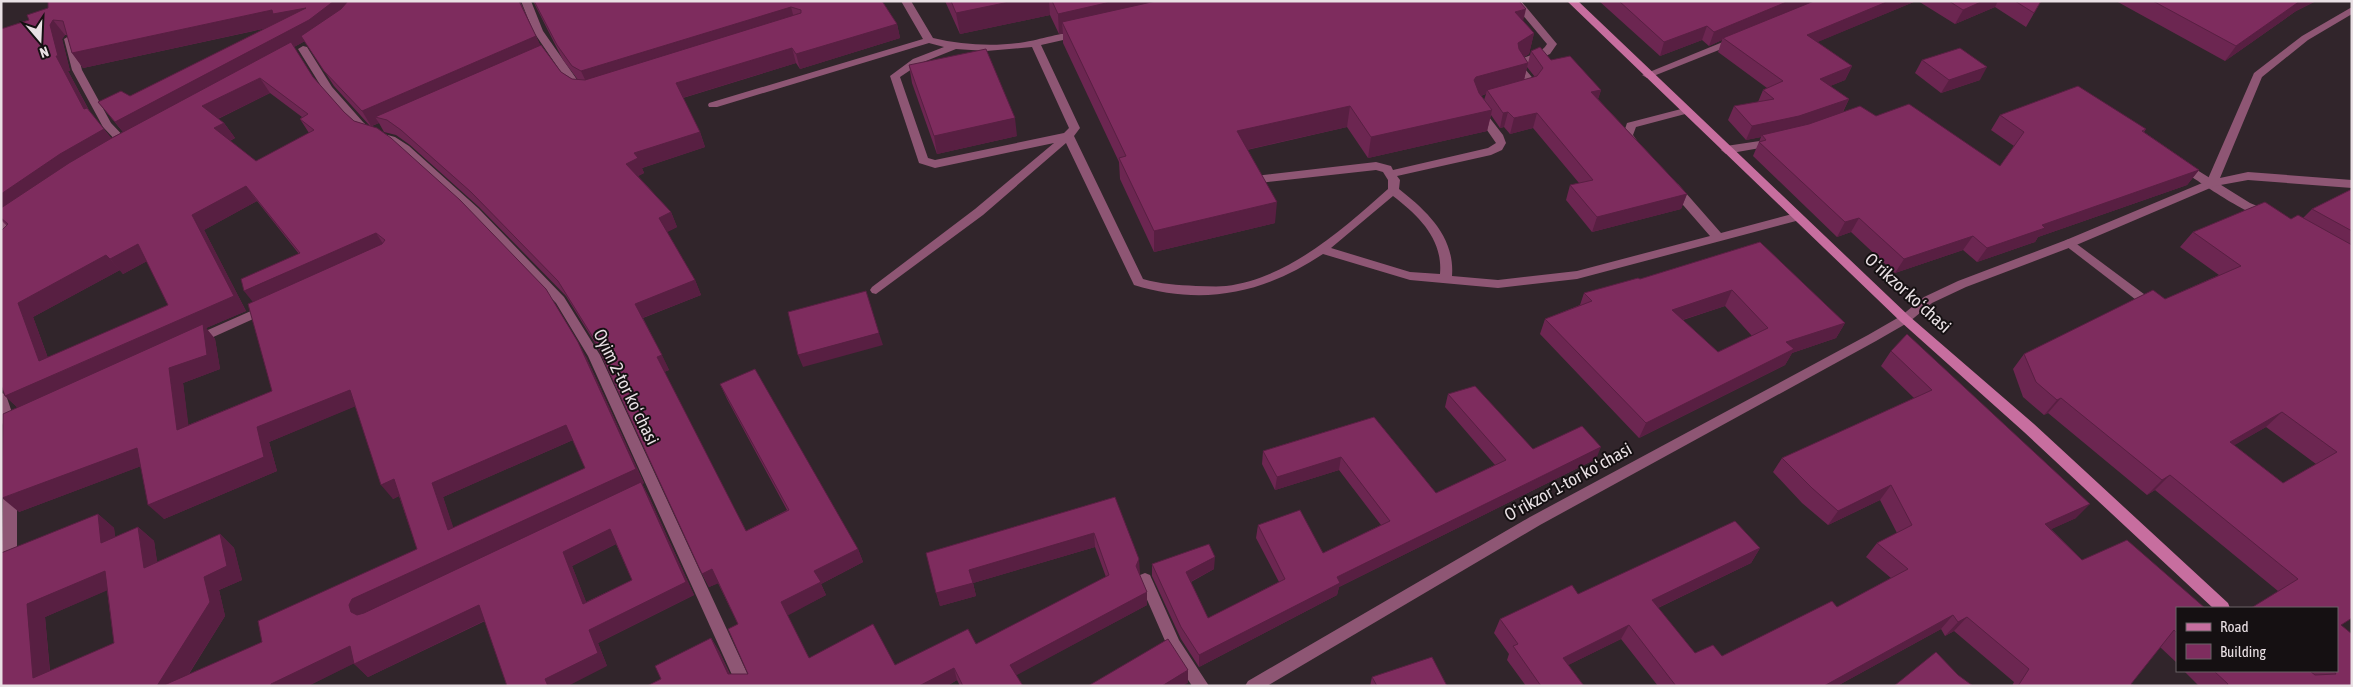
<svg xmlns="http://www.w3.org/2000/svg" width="2353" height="687" font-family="'Asap Condensed',sans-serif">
	<rect width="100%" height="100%" fill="#31252b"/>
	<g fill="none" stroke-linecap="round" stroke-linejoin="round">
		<!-- lane -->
		<g fill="#8e5674" fill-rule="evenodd">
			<path d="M901,1H911L933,38C963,45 994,47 1025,42C1038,40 1071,30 1081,32V36L1041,45L1080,128L1074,136L1143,279C1160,284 1178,285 1196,286C1206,286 1216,287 1226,286C1289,278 1343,229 1388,189V180L1383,172L1376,170L1259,183L1253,179L1255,176L1376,162L1391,166L1393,170L1488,148L1496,143L1473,110L1478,107L1482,108L1503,135L1506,143L1502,150L1491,155L1397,176L1400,180L1399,189C1427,211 1455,237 1452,276L1498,280L1577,271L1710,236L1670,190L1668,187L1674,183L1678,184L1721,233L1796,213L1802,217L1796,221L1577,279L1498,288L1410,280L1323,254C1263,294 1203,306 1134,285L1066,143L983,215L876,294L872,293L870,290L872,287L975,209L1054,143L935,168L919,163L890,76L913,59L944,47L929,43L717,107H709L708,105L709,103L923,39ZM1032,47L1069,128L1064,133L935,160L928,158L900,77L921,63L956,49L986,51ZM1393,196C1419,216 1443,239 1440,274L1410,272L1331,248Z"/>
			<path d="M1511,1H1521L1557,44L1550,54L1525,65V69L1537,83L1524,93L1519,90L1526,83L1515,69V64C1524,54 1540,56 1547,44Z"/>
			<polygon points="1685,108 1690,111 1689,113 1636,127 1633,135 1640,145 1639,147 1631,147 1623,135 1627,123"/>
			<polygon points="1773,139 1778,143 1777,145 1726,154 1721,150 1726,146"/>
			<path d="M2181,160L2250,203L2269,211L2271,214L2269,217C2253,221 2193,177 2177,167L2176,164Z"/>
			<polygon points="2070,239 2152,300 2154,303 2152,306 2144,306 2066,246 2064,243 2066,240"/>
			<polygon points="1145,573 1150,575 1179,640 1209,686 1192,686 1169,650 1138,579 1140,575"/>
		</g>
		<!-- street -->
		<g fill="#8e5674" fill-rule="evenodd">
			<polygon points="521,1 531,1 543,31 580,84 585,87 585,91 581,92 572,88 533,31"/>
			<polygon points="2352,7 2352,14 2308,40 2262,77 2220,178 2248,172 2352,180 2352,188 2248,180 2215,186 2074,246 1966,287 1932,303 1909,322 1876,341 1540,525 1267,686 1245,686 1248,681 1530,517 1868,335 1901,316 1924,297 1958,281 2066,240 2207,181 2254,73 2302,36"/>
			<polygon points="69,36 74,39 82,70 111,123 130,143 131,145 130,147 122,147 103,127 72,70 64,39"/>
			<polygon points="1735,37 1739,38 1739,42 1651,77 1647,78 1642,75"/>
			<polygon points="303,46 307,47 332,87 363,122 373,131 395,137 409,146 478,208 564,297 600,355 753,686 737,686 588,356 556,303 470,214 401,152 387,141 365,135 355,126 324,91 298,49"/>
			<polygon points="18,210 24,214 22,217 1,231 1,221"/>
			<polygon points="267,304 273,308 271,311 200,343 196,345 190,340 192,337"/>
			<polygon points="1,393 6,394 7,398 17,427 15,431 5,431 1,420"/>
			<path d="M10,483L15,485L17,489V579C15,589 11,601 1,604L3,489L5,485Z"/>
		</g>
		<!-- secondary -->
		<polygon fill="#c76e9f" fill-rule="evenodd" points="1567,1 1578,1 1909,316 2034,424 2228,603 2230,608 2213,608 2024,432 1901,322"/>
	</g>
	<!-- wall -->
	<g fill="#6c2651" fill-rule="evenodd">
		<path d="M48,1H520L540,45L561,72L572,79L578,80L563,60L533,1H882L897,24L900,38L800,69L796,63L683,98L700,132L705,147L642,168L644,173L638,176L671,212L677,227L667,232L695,280L701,295L643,318L669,370L664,372L746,531L787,510L727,399L720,384L858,549L863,562L821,584L826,595L787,615L809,658L895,665L976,644L1106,577L1095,547L973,583L976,596L940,606L926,553L1115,497L1140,573L1139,574L1147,605L1016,675L1023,686H960L957,680L947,686H647L661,679L711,638L719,651L730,674H748L738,624L718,583L709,587L702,574L598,348L566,296L479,207L410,145L396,135L384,132L379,123L372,126L586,357L644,483L642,484L649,497L694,595L598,643L607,666L485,621L368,677L354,663L308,686H1L98,514L114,528L115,537L138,527L154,541L157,562L220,534L234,548L242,580L219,590L225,616L189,674L262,642L417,549L399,496L393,499L355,406L269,442L277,471L164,519L141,466L19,512L17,407L5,396L7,226L1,220V29L29,20L48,8ZM267,28L130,96L98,102L123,132L111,138L90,112L68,71H70L62,39L65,35H67L72,53L83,68ZM305,41L334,86L370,126L354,121L344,112L313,78L294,47ZM270,93L302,117L300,119L309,133L256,161L230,141L235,138L224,123L218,119ZM257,201L299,254L253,302L272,391L188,425L183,383L220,369L215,339L206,328L246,311L204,230ZM147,261L168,305L48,358L33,317L120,270L123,274ZM573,440L585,468L453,528L443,497ZM616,544L632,580L586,602L572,566ZM107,590L114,643L50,671L45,617Z"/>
		<path d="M945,1H1519L1523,21L1534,33L1529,54L1524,57L1528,63L1531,51L1551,60L1601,90L1598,99L1687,194L1681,209L1592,232L1566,200L1570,185L1579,183L1533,128L1510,134L1504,127L1500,128L1491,115L1487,131L1368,158L1347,127L1247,150L1275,223L1154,252L1120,179L1119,162L1063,43V34H1059L1050,15L960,34ZM1527,67L1535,77L1524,80ZM1486,94L1484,100L1481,96Z"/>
		<polygon points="1599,1 1916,1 1817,42 1852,66 1845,80 1830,86 1849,99 1843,112 1876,116 2000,166 2014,146 1991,130 2000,115 2146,129 2144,132 2199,170 2187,185 2038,237 2035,242 1977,262 1963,250 1895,273 1851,232 1837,237 1753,156 1761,137 1746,140 1728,120 1734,106 1758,102 1763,90 1767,88 1718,52 1722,40 1709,46 1702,40 1660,56"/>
		<polygon points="1918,1 2041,1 2026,27 1995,7 1955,24"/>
		<polygon points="2116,1 2316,1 2296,11 2225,61"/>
		<polygon points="1922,60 1980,80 1941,93 1915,73"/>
		<polygon points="909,65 1017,136 937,154 912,83"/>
		<path d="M2352,189V618L2341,625L2352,686H2199L2184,671H2337L2278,591L2155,490L2147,495L2048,413L2044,415L2023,397L2013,369L2024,354L2165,299L2219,275L2180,247L2193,232L2291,219L2303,218L2312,209ZM2266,427L2316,464L2283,483L2234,445Z"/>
		<path d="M1760,242L1845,323L1836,338L1792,353L1785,365L1639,438L1540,334L1545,319L1580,305L1584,293L1640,279ZM1725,306L1752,336L1718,352L1683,320Z"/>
		<polygon points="1891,351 2076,518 2051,529 2082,560 2177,608 2177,663 2160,647 2131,684 2135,686 2012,686 2014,682 1954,631 1945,636 1941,629 1837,686 1658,686 1621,639 1568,665 1584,686 1526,686 1507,660 1509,654 1494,633 1500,619 1578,594 1760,548 1751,563 1658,608 1695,653 1722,656 1837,607 1891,578 1866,557 1877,543 1897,533 1880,500 1828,525 1802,503 1773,472 1782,458 1914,398 1881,366"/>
		<polygon points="1448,394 1533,449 1596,459 1339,587 1337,595 1199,667 1181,639 1152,576 1152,564 1214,569 1191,582 1208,618 1279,582 1256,538 1258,525 1323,553 1381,525 1339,470 1275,490 1262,464 1263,451 1374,417 1436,493 1495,465 1445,407"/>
		<polygon points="1372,677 1447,686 1370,686"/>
	</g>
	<!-- shaded-wall -->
	<g fill="#581f42">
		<polygon points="334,1 357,1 305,41 127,137 115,122 280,25 83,68 72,53 272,10"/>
		<polygon points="1014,1 1049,1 1050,15 960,34 956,13"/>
		<polygon points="1115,1 1210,1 1062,22 1063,34 1059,34 1058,14"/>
		<polygon points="1789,1 1817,1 1723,38 1722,40 1709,46 1714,32"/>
		<polygon points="1889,1 1916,1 1801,49 1807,35"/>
		<polygon points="1983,1 1998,1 1995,7 1955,24 1963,10"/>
		<polygon points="2300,1 2316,1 2296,11 2225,61 2236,46"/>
		<polygon points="791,7 795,22 588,86 581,71"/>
		<polygon points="1526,9 1521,30 1515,12"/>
		<polygon points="53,20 65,35 62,39 70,71 68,71 96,124 84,109 56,56 50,25"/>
		<polygon points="897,24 900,38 800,69 796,54"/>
		<polygon points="1707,26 1702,40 1660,56 1664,42"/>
		<polygon points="1534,33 1529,54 1513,64 1518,43"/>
		<polygon points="536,36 543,51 375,117 379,123 371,126 362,111"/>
		<polygon points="792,48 796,63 682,98 676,83"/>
		<polygon points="1528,63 1523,84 1487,90 1486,94 1472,98 1474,80 1476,77"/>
		<polygon points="1852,66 1845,80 1813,93 1820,79"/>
		<polygon points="1987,67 1980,80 1941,93 1949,80"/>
		<polygon points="260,78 270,93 213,121 202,106"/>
		<polygon points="1601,90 1596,105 1591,92"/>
		<polygon points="1849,99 1842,113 1792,130 1762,135 1761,137 1746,140 1752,126"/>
		<polygon points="1350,106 1347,127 1236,152 1237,131"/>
		<polygon points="1492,110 1487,131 1368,158 1371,137"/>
		<polygon points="1508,112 1504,127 1500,128 1503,113"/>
		<polygon points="1537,113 1533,128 1510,134 1514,118"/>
		<polygon points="1015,118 1017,136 937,154 934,136"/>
		<polygon points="224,123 235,138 224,143 214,128"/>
		<polygon points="104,129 116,144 1,218 1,194 60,154"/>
		<polygon points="700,132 705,147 642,168 644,173 632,179 626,164 634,153"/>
		<polygon points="2199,170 2187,185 2038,237 2035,242 1977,262 1987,248 2042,225"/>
		<polygon points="246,186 257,201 204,230 246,311 206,328 215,339 220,369 183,383 191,444 177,430 169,368 21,411 5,396 39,361 18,303 106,255 120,270 33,317 54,375 234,296 192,215"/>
		<polygon points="1687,194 1681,209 1592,232 1597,217"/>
		<polygon points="1277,202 1275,223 1154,252 1154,231"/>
		<polygon points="671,212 677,227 665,233 659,218"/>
		<polygon points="1859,218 1851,232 1837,237 1845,222"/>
		<polygon points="376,233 386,248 256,306 244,291"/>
		<polygon points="1973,236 1963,250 1895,273 1904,259"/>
		<polygon points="138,244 151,259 123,274 110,259"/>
		<polygon points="695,280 701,295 642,318 635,304"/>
		<polygon points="1732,290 1725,306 1666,325 1672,310"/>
		<polygon points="1845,323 1836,338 1792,353 1785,365 1639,438 1646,423 1786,342"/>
		<polygon points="879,333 883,345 803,367 798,355"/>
		<polygon points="578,342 586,357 644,483 642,484 649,497 694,595 598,643 607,666 568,686 548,686 545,679 589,630 686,582 642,484 362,618 351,612 349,605 352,599 636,469"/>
		<polygon points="662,355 669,370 664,372 657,357"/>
		<polygon points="350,390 361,404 269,442 277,471 164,519 148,505 257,427"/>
		<polygon points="2061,398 2048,413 2044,415 2057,400"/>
		<polygon points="2282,412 2266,427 2214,457 2230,442"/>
		<polygon points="566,425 575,439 443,497 459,544 448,530 432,483"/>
		<polygon points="1601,447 1596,459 1339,587 1337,595 1199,667 1199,655 1337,577"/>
		<polygon points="137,448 152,462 19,512 2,498"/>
		<polygon points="1341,457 1339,470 1275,490 1277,477"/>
		<polygon points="2170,475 2155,490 2147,495 2162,480"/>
		<polygon points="394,479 405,493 393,499 381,485"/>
		<polygon points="1891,485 1880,500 1828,525 1838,511"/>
		<polygon points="2090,504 2076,518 2032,538 2045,524"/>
		<polygon points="98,514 114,528 117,557 101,543"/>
		<polygon points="138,527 154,541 160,581 144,568"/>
		<polygon points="610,529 618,543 572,566 592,617 583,604 563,552"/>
		<polygon points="1094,533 1095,547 973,583 976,596 940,606 936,593 969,570"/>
		<polygon points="220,534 234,548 242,580 219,590 225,616 181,686 157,686 204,577"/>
		<polygon points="1760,548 1751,563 1645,614 1652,600"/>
		<polygon points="858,549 863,562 821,584 826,595 787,616 781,602 814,571"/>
		<polygon points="1215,557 1214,569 1186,584 1186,572"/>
		<polygon points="1139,559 1140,573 1136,580 1136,566"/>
		<polygon points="712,569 719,583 709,587 702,574"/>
		<polygon points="105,571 122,584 45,617 51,686 33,678 27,604"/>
		<polygon points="1147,592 1147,605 1013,677 1010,665"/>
		<polygon points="479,605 490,618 368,677 354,664"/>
		<polygon points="1953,615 1941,629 1837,686 1824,686"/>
		<polygon points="1967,617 1954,631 1945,636 1958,622"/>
		<polygon points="1629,625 1621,639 1556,671 1563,658"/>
		<polygon points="711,638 719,651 735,686 728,674"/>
		<polygon points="350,646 363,659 308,686 271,686 271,684"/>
		<polygon points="954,668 957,680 947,686 919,686"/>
		<polygon points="1188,670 1188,683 1182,686 1162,686"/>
	</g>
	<!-- building -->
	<g fill="#7e2c5e" stroke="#581f42" fill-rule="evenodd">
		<polygon points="48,1 334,1 309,20 115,122 98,102 121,91 130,96 306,8 273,14 272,10 72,53 63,21 53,20 50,25 58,56 56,56 84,109 87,108 104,129 60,154 1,194 1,29 29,20 27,15 48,8"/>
		<polygon points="348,1 519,1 536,36 362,111 324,71 301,36 341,9"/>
		<polygon points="534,1 882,1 897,24 796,54 792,48 676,83 700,132 634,153 638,158 626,164 671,212 659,218 695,280 635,304 662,355 657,357 746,531 789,510 720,384 755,369 858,549 814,571 821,582 781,602 809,658 873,624 895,665 968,629 976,644 1109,575 1094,533 969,570 973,583 936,593 926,553 1115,497 1139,559 1136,566 1147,592 1010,665 1023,686 963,686 954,668 919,686 647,686 661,679 655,666 711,638 728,674 748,674 728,629 738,624 712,569 702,574 594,339 558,281 471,192 401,130 387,120 375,117 541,45 561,72 572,79 585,80 801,13 801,10 791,7 581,71 572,66 557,45"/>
		<polygon points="951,1 1014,1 956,13"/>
		<polygon points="1052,1 1115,1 1058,14"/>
		<polygon points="1156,1 1519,1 1526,9 1515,12 1534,33 1518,43 1519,49 1528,63 1476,77 1474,80 1479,93 1492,110 1371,137 1350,106 1237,131 1277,202 1154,231 1119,158 1126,156 1062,22"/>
		<polygon points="1619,1 1789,1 1714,32 1707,26 1664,42"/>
		<polygon points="1814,1 1889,1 1807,35 1852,66 1820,79 1849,99 1799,116 1752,126 1734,106 1774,99 1763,90 1783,81 1723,38"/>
		<polygon points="1949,1 1983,1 1963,10"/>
		<polygon points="2015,1 2041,1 2034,13"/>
		<polygon points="2153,1 2300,1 2236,46"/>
		<path d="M291,42L313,77L344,112L354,121L377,128L391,138L460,200L546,289L578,342L636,469L352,599L349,605L351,612L357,615L364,613L641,482L686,582L589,630L598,653L545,679L548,686H507L479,605L354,664L350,646L271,684V686H162L262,642L258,621L417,549L394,479L381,485L350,390L257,427L264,457L148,505L137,448L2,498L3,414L203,324L207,355L169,368L177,430L272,391L248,304L382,244L385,240L376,233L244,291L241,279L300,253L246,186L192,215L234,296L5,396L1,385V231L8,224L1,218V208L69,163L110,139ZM260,78L308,114L300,119L314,130L256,161L214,128L224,123L202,106ZM138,244L168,305L39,361L18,303L106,255L110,259ZM566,425L585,468L448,530L432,483ZM610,529L632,580L583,604L563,552Z"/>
		<polygon points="1540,47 1551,60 1570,56 1601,90 1591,92 1687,194 1597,217 1570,185 1593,180 1537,113 1514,118 1508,112 1503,113 1487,90 1537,76 1543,68 1531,51"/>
		<polygon points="1960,48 1987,67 1949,80 1922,60"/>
		<polygon points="986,49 1015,118 934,136 909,65"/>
		<polygon points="2078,86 2146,129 2142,131 2199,170 2042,225 2045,228 1987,248 1973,236 1904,259 1859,218 1845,222 1759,142 1766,140 1762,135 1809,124 1860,106 1876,116 1909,104 2000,166 2024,132 2000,115"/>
		<polygon points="2352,189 2352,231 2312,209"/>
		<path d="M2265,202L2291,219L2298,215L2352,245V618L2341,625L2352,634V686H2227L2228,684L2214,671H2310L2315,675L2336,674L2334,671H2337V608H2251L2298,579L2170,475L2162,480L2061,398L2057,400L2036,382L2024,354L2153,290L2165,299L2241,266L2193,232ZM2282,412L2337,452L2283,483L2230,442Z"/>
		<path d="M1760,242L1845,323L1786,342L1794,349L1646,423L1545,319L1592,301L1584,293L1638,278L1640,279ZM1732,290L1768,328L1718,352L1672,310Z"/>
		<polygon points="866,291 879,333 798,355 788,312"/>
		<polygon points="1907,334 2090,504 2045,524 2082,560 2127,540 2205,608 2177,608 2177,633 2174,630 2131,684 2135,686 2018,686 2029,669 1967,617 1958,622 1953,615 1824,686 1676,686 1629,625 1563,658 1584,686 1541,686 1513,646 1518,644 1500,619 1572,585 1578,594 1735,521 1760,548 1652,600 1695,653 1713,645 1722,656 1832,601 1837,607 1908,569 1877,543 1912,525 1891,485 1838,511 1812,488 1782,458 1932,390 1891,351"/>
		<polygon points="1475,386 1533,449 1582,426 1601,447 1337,577 1340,583 1199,655 1181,627 1152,564 1209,544 1215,557 1186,572 1208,618 1285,579 1258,525 1300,510 1323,553 1390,521 1341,457 1277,477 1263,451 1374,417 1436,493 1506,460 1448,394"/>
		<path d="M98,514L101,543L138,527L144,568L220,534L227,566L204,577L210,602L157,686H1V553ZM105,571L114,643L33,678L27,604Z"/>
		<polygon points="1168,639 1188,670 1162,686 1088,686"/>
		<polygon points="1936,652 1958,675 1973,686 1894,686"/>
		<polygon points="1432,657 1447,686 1377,686 1372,677"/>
	</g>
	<g text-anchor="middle" stroke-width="4" stroke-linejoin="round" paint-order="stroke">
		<!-- street labels -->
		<g font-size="18" fill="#e9e0e4" stroke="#151012">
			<text transform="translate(1908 293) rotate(42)" y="6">Oʻrikzor koʻchasi</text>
			<text transform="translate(626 387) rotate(64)" y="6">Oyim 2-tor koʻchasi</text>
			<text transform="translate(1568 482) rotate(-29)" y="6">Oʻrikzor 1-tor koʻchasi</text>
		</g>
	</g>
	<!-- border -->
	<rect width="2353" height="687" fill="none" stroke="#e9e0e4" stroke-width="5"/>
	<!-- legend -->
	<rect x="2176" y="607" width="162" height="65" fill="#151012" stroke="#6a6366"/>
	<rect x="2186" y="623" width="25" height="8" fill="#c76e9f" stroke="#6a6366"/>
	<text x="2220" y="632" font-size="15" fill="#e9e0e4">Road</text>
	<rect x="2186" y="644" width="25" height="15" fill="#7e2c5e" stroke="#6a6366"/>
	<text x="2220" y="657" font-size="15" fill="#e9e0e4">Building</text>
	<!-- north arrow -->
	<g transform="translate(40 40) rotate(161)" stroke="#151012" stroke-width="4" paint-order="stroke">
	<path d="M0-4L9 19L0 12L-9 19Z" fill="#e9e0e4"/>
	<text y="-8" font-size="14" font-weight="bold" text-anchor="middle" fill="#e9e0e4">N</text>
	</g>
</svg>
